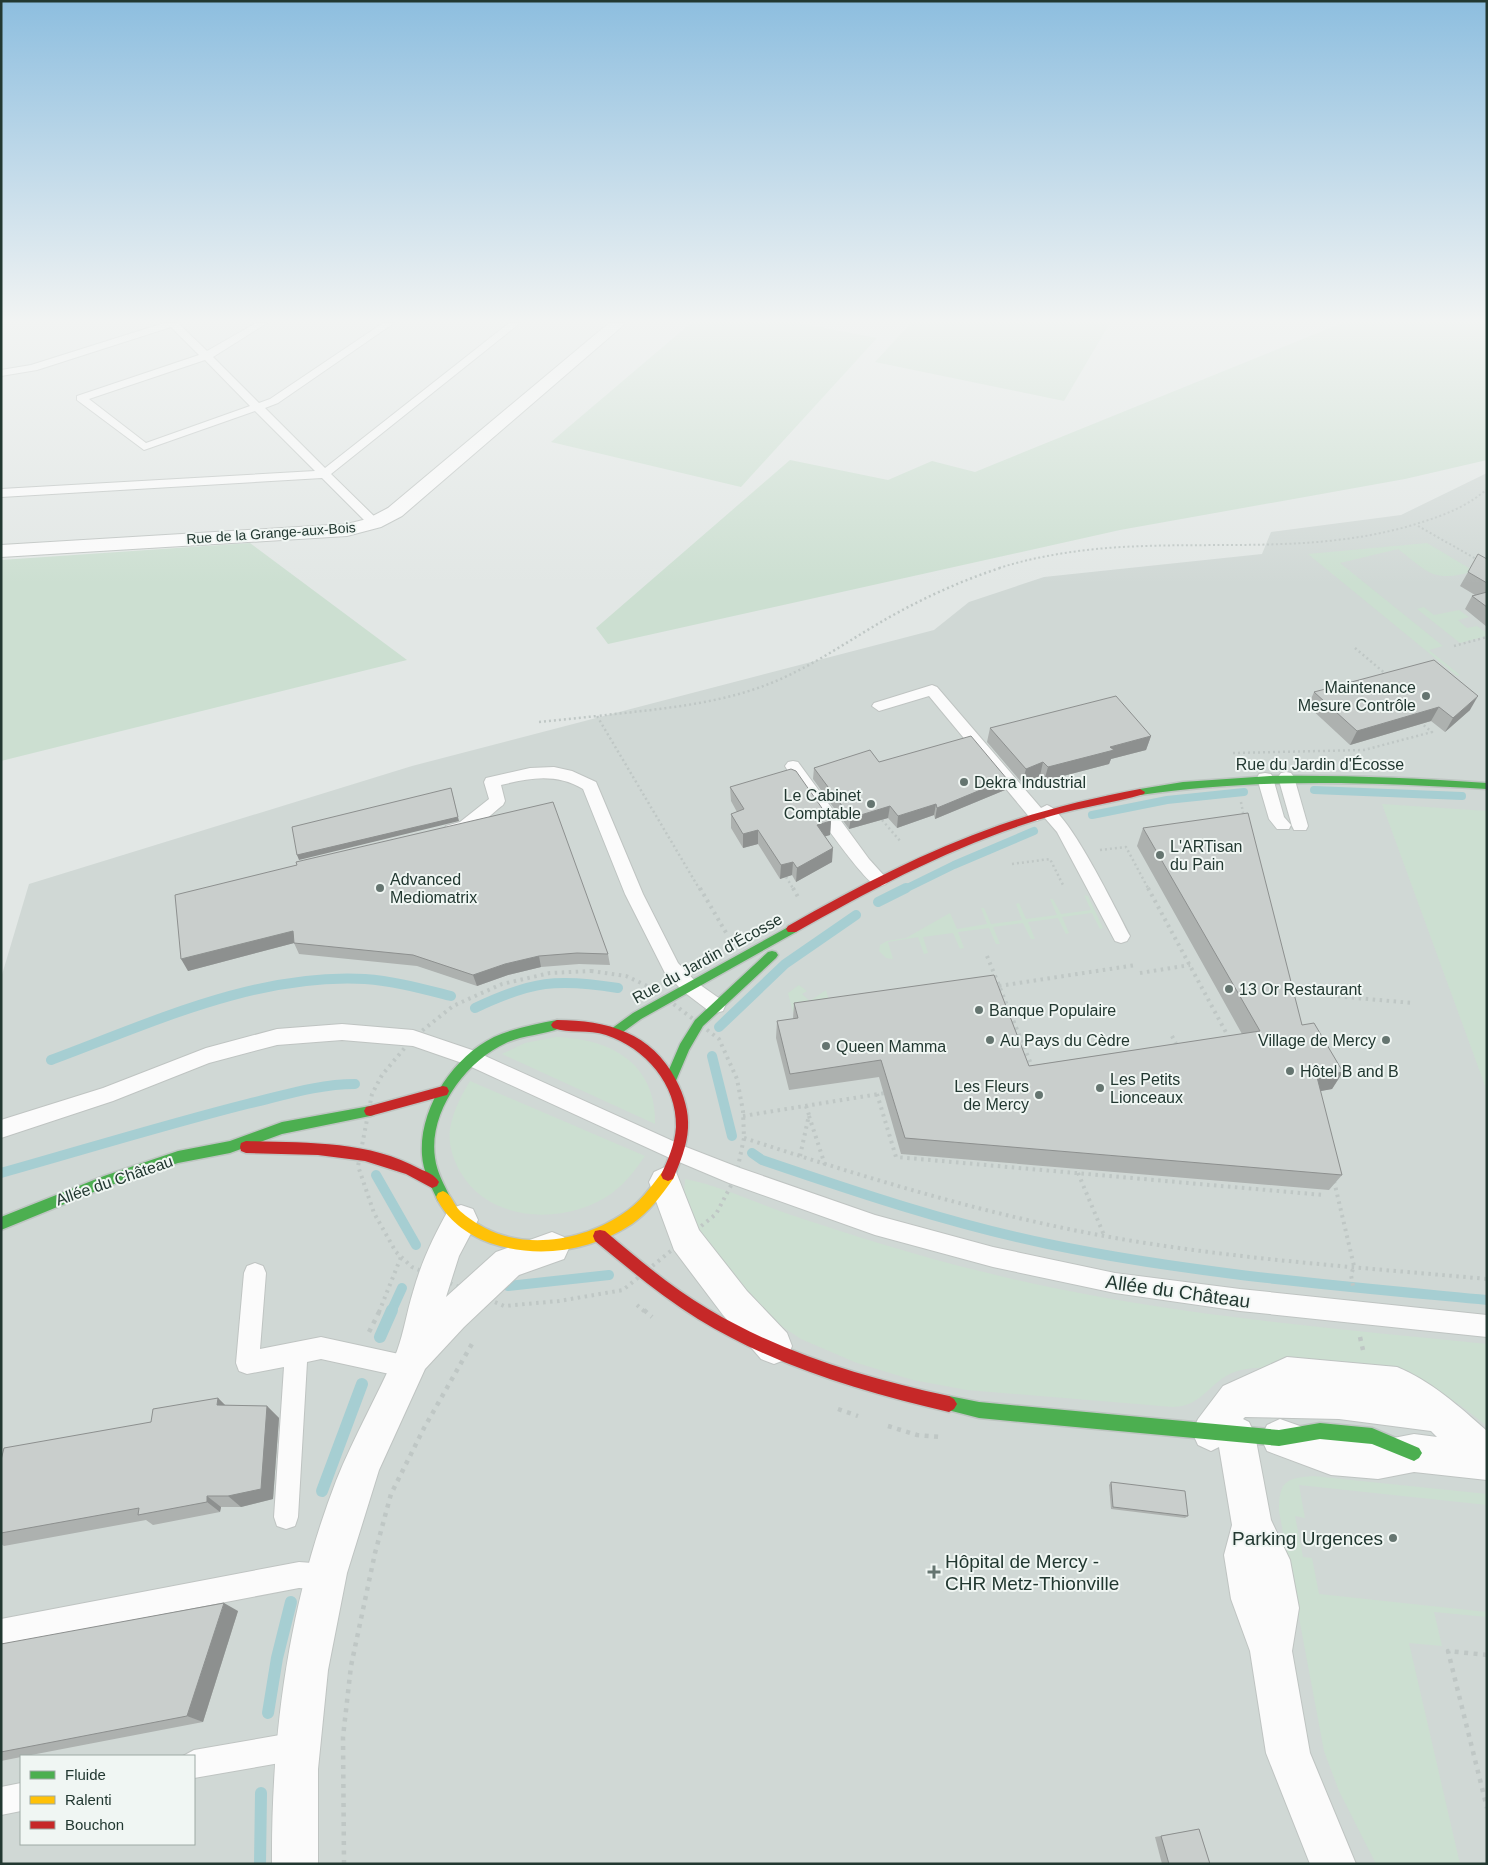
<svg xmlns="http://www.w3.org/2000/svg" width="1488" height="1865" font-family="Arial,sans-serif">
	<rect width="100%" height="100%" fill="#e2e7e5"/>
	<!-- built -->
	<path fill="#d0d8d5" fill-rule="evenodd" d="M1487,473V1864H1V978L29,884L412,766L934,630L969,602L1044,577L1262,554L1271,532L1401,515ZM21,1756H194V1844H21Z"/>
	<!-- green -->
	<g fill="#ccdfd1">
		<polygon points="691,323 799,323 877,338 741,487 551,442"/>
		<polygon points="911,323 1110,323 1064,401 875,362"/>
		<polygon points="1342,323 1487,323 1487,460 1405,479 1120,530 608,644 596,628 790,460 888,480 932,461 975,472"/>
		<polygon points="250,543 407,660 1,761 1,560"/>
		<path d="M1427,543L1474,571C1433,583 1429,573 1398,549L1340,563L1443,646L1429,650L1460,675L1457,676L1308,554Z"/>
		<polygon points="1424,607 1434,615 1459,610 1469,617 1458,620 1467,628 1477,626 1487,633 1487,636 1460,643 1417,609"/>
		<polygon points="1382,804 1487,811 1487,1091"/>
		<polygon points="1084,895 1088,896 1103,928 1100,929 1092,913 1062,917 1069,933 1066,934 1058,918 1028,922 1035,939 1031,939 1023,923 993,927 1000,944 996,944 989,928 958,932 964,948 960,949 953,933 923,937 928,953 924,954 918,937 888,942 893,959 886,958 879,951 880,945 887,941 906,938 950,913 957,929 987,924 981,908 984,908 991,924 1022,920 1016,904 1019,903 1026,919 1057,915 1050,899 1053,899 1061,914 1091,910"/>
		<polygon points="799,985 807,991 802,994 810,1001 826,990 831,1007 793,1012 788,993"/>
		<path d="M556,1037C611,1039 656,1063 655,1124L502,1054L525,1043Z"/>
		<path d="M470,1081L645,1156C635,1170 626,1183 612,1193C568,1225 491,1224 461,1173C453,1160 448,1144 450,1129C453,1111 461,1096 470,1081Z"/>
		<path d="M685,1179C722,1186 755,1203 791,1215C857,1237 924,1258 992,1274C1155,1314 1321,1327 1487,1344V1426C1469,1412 1452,1397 1430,1389C1395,1376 1357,1376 1321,1372C1295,1370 1267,1364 1241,1370C1209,1378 1206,1406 1173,1407L967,1390L913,1380L857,1363L801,1339L771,1319L700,1239L684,1195Z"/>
		<path d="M1313,1476L1487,1494V1505L1299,1485L1305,1518L1295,1516L1303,1557L1312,1558L1319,1594L1487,1612V1617L1434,1612L1442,1646L1409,1643L1460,1864H1376L1339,1791L1324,1751L1279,1511C1279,1482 1285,1478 1313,1476Z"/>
	</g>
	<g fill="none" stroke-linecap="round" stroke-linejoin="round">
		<!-- stream-far2 -->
		<g stroke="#a6ced2" stroke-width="8">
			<polyline points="1314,790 1462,796"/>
			<polyline points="1092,815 1167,800 1244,792"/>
			<polyline points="903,890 954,865 1034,831"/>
		</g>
		<!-- stream-far1 -->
		<g stroke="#a6ced2" stroke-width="10">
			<polyline points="878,902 906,888"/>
			<path d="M475,1008C532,981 557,978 618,988"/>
			<polyline points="719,1027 785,964 856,915"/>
			<polyline points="712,1056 732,1136"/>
			<path d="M51,1060C151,1023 256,973 365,979C394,981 423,989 451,996"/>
			<path d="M752,1153L762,1160C856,1192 951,1224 1048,1244C1193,1274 1340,1286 1487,1300"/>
			<path d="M1,1173C83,1150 164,1125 247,1104C282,1096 318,1084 355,1084"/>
			<polyline points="376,1175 416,1245"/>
			<polyline points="508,1286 609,1275"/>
			<polyline points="391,1312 402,1288"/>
		</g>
		<!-- stream -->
		<g stroke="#a6ced2" stroke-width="12">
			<polyline points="380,1337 392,1310"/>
			<polyline points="322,1491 362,1384"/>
			<polyline points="268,1713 277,1658 291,1602"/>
			<polyline points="260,1864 261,1793"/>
		</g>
		<defs>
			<g id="lane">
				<path d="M164,323H178L207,351L256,323H267L213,357L259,403L270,399L383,323H394L278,403L265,408L325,468L509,323H520L331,474L378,520L380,523L378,526H370L322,478L1,497V489L315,471L255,411L144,450L77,400V396L199,355L171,327L37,370L1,376V370L31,365ZM205,360L250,406L146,443L89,399Z"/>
				<path d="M932,685L937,687L1041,808L1047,805C1069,812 1117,912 1130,936L1127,941L1121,943L1115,941L1057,832L1044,817L1037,821L1031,819L929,696L879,711L872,706L874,703Z"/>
				<path d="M793,761L798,762L869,859L888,880L886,884C882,886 879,887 875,885C858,875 798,787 785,766L788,762Z"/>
				<path d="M554,767L572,771L596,782L643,894L678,963L696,982L723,1001L725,1006L723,1011L716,1013L709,1011L684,992L665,973L625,894L583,789C556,773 530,778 501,785L505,801L503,805C487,817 468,840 446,834L444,830L446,826L460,822L489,799L484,782L486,778L530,768Z"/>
				<polygon points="1286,772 1291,773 1294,777 1308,826 1306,830 1294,830 1292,826 1278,777 1281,773"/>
				<polygon points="1265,773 1271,774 1273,778 1284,817 1291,825 1289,829 1277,829 1269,819 1257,778 1259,774"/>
				<polygon points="342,1024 413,1030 472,1050 686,1147 740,1168 875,1215 993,1247 1115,1273 1240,1289 1487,1315 1487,1337 1240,1311 1115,1293 993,1267 875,1235 729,1183 672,1159 465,1064 413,1046 342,1040 277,1045 209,1063 113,1101 1,1138 1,1120 103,1088 206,1048 277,1029"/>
				<polygon points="255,1263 263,1266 266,1273 260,1349 321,1337 408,1356 416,1359 419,1367 416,1375 408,1378 321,1359 307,1362 298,1517 295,1526 286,1529 277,1526 274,1517 284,1367 247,1374 239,1371 236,1363 244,1273 247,1266"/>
				<polygon points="299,1562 326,1564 335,1568 339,1577 335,1586 326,1590 299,1588 1,1645 1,1619"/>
				<polygon points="297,1732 307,1736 311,1746 307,1756 297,1760 194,1778 194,1756 183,1756 194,1750"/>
				<polygon points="21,1783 21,1811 1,1815 1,1787"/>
			</g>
			<g id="street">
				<polygon points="609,323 626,323 402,516 381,527 347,536 1,557 1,545 347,524 367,519 388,508"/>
				<polygon points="665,1167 676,1172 699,1230 747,1291 787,1333 792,1346 787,1359 774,1364 761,1359 723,1315 674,1250 649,1182 654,1172"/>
				<path d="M461,1205L473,1209L478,1220L459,1256L446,1297L496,1252L552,1232L564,1237L569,1248L564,1259L519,1275L464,1327L425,1369L379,1470L347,1573L328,1670L318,1769V1864H272C271,1734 289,1603 336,1481C354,1436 378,1395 397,1351C404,1332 407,1311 413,1292C421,1263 434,1235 449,1209Z"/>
				<path d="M1287,1357L1397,1367C1431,1381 1460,1407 1487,1431V1480L1414,1472L1378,1479L1331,1475L1267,1451L1261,1438L1267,1425L1280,1419L1331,1437L1378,1441L1414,1434L1437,1437L1431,1431L1339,1419L1245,1417L1243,1419L1249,1422L1255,1435L1271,1520L1290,1560L1299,1608L1292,1651L1310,1753L1356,1864H1310L1266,1753L1250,1651L1231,1599L1224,1555L1232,1525L1219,1447L1211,1451L1198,1445L1192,1432L1198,1419L1223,1386Z"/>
			</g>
			<g id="fast">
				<path d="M1270,776C1343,775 1415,778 1487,783V789C1369,782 1257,778 1140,795L1135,792L1140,789L1183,782Z"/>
				<polygon points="792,925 796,926 798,929 796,932 641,1019 619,1035 615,1037 611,1035 609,1032 611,1029 633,1013"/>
				<polygon points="772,951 776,952 778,955 776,958 703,1026 689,1050 675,1083 671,1084 667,1083 665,1079 680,1044 695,1020 768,952"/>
				<path d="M557,1020L561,1022L563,1025L561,1028C543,1035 523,1035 506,1043C466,1061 428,1112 435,1158C437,1173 444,1184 450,1197L448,1201L443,1203L438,1201C431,1186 423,1172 422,1155C419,1108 453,1057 494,1037C514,1028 536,1024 557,1020Z"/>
				<polygon points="370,1106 374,1107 376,1111 374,1115 370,1116 282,1134 230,1153 178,1163 111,1185 1,1230 1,1217 104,1176 178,1151 230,1141 282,1122"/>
				<polygon points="949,1396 979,1402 1279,1430 1320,1423 1372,1428 1419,1448 1422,1453 1419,1458 1414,1461 1372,1444 1320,1439 1279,1446 979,1418 944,1409 941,1404 944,1399"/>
			</g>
			<path id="slow" d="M668,1169L673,1171L675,1175L673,1179C661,1196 649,1212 632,1224C589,1252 537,1259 490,1243C466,1234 447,1220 436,1197L438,1193L443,1191C452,1194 453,1204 460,1211C467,1217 477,1224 485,1228C527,1250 583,1240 621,1215C639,1204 651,1187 663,1171Z"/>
			<g id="jam">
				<path d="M1140,789L1145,792L1144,794C1113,803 1082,807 1051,816C961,842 877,886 796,932H788L786,929L788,926C856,887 926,851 1000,825C1046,809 1093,798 1140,789Z"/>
				<path d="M557,1020C607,1020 652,1033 676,1080C684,1095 689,1112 688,1128C687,1146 680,1163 673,1179L668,1181L663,1179L661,1175C668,1160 675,1144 676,1127C677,1084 645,1048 606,1035C589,1029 569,1034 553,1028L551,1025L553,1022Z"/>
				<polygon points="443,1086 447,1087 449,1091 447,1095 443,1096 370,1116 366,1115 364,1111 366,1107 370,1106"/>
				<path d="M246,1141C304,1143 368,1140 420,1169C427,1172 435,1175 439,1182L437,1186L432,1188L406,1174L365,1161L318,1155L246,1153L241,1151L240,1147L241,1143Z"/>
				<path d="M600,1230L605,1231C638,1259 671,1287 708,1309C782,1353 865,1378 949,1396L954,1399L957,1404L954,1409L949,1412C862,1392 775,1366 698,1319C661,1296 628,1268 595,1241L593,1236L595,1231Z"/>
			</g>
		</defs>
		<!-- lane casing -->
		<use href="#lane" stroke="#bfc4c2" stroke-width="2"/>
		<!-- street casing -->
		<use href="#street" stroke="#bfc4c2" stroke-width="2"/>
		<!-- fast casing -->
		<use href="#fast" stroke="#bec5c2" stroke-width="3"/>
		<!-- slow casing -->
		<use href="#slow" stroke="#bec5c2" stroke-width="3"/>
		<!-- jam casing -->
		<use href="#jam" stroke="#bec5c2" stroke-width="3"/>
		<!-- path-far3 -->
		<g stroke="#bfc7c5" stroke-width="2" stroke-dasharray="2 2.5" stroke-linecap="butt">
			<polyline points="1418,526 1478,560"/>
			<path d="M999,568C1034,557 1071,551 1107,548C1212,540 1315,555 1416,524C1442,516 1467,507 1487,489"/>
		</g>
		<!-- path-far2 -->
		<g stroke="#bfc7c5" stroke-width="2.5" stroke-dasharray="2 3" stroke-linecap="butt">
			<polyline points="1454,646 1487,637"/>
			<polyline points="1355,648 1387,675"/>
			<polyline points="539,722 597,716"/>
			<polyline points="1233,753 1364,750 1432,732 1421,723"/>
			<polyline points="1241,802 1244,818"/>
			<polyline points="882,820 901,842"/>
			<polyline points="1100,850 1126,847 1149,890"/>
			<polyline points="1012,864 1050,859 1064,887"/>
			<polyline points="786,877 794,890"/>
			<path d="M700,890L597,716C657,709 720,705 776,681C816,664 851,639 888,618C925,597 963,580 1003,567"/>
		</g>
		<!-- path-far1 -->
		<g stroke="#bfc7c5" stroke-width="4" stroke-dasharray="2.5 4.5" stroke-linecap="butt">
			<polyline points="700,888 728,936"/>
			<polyline points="793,888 798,897"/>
			<polyline points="1148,888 1229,1038"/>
			<polyline points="987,956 1033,1069"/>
			<polygon points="591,971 626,976 654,989 719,1039 737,1079 743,1111 744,1138 736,1176 716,1214 623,1290 559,1301 504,1306 412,1267 396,1252 374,1213 358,1166 372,1094 382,1075 413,1038 453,1006 502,984 550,973"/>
			<polyline points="1140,973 1190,965"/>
			<polyline points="999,986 1136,965"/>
			<polyline points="1289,992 1413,1003"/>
			<polyline points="1172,1036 1177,1046"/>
			<polyline points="877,1094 896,1157 1323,1195"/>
			<polyline points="743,1116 885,1093"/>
			<polyline points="809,1116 825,1165"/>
			<path d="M744,1138C870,1179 996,1218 1127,1240C1246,1260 1367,1268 1487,1279"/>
			<polyline points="800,1156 809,1115 806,1106"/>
			<polyline points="1078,1173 1104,1235"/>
			<polyline points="1334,1181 1354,1266 1351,1275 1353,1286"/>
			<polyline points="637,1305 645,1312"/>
			<polyline points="379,1312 401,1257"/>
		</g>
		<!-- path -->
		<g stroke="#bfc7c5" stroke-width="4.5" stroke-dasharray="4 5.5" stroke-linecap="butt">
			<polyline points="644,1310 652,1317"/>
			<polyline points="369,1332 380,1310"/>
			<polyline points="1360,1337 1363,1350"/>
			<polyline points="838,1409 858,1416"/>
			<polyline points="888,1426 917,1435 940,1437"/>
			<polyline points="1487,1655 1448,1651 1487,1808"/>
			<polyline points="344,1864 343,1737 351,1666 375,1553 391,1494 424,1428 473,1342"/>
		</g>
		<!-- lane -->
		<use href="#lane" fill="#fbfbfb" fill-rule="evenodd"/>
		<!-- street -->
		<use href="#street" fill="#fbfbfb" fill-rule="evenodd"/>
		<!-- fast -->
		<use href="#fast" fill="#4caf50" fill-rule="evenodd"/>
		<!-- slow -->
		<use href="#slow" fill="#ffc107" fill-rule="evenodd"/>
		<!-- jam -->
		<use href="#jam" fill="#c62828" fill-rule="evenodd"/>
	</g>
	<!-- wall -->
	<g fill="#adb1af">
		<polygon points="1487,559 1487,627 1465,609 1472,596 1475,595 1460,586 1468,572"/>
		<polygon points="1314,692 1470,710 1445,732 1431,721 1350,745 1308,706"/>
		<polygon points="990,728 1151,736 1146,750 1111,759 1109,764 1044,781 1040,776 1022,783 987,742"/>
		<polygon points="879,762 1005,790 935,819 934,815 897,828 888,818 849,829 813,779 814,768"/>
		<polygon points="730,787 831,821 830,835 825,836 832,862 796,882 792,875 780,879 758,844 743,848 731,828 731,814 737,812 731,801"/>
		<polygon points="1143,828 1302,1025 1343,1072 1332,1089 1320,1091 1342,1175 1329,1190 901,1154 879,1077 789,1090 776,1038 777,1021 793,1019 794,1003 1029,1066 1242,1034 1137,846"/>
		<polygon points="175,895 608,954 610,965 579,964 541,967 508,975 477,986 417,966 299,954 294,943 188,971"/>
		<polygon points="218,1398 225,1405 267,1406 279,1418 273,1499 241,1507 221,1507 220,1512 153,1525 146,1520 4,1546 1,1544 1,1460 151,1422"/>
		<polygon points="1111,1482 1188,1516 1185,1518 1111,1509 1109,1485"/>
		<polygon points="238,1611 203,1722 26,1756 21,1756 21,1757 1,1761 1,1644"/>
		<polygon points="1199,1829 1210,1864 1162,1864 1155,1837"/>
	</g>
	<!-- shaded-wall -->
	<g fill="#8d908f">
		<polygon points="1478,696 1470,710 1445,732 1453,718"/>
		<polygon points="1439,707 1431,721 1350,745 1357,731"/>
		<polygon points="1151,736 1146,750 1111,759 1109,764 1044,781 1048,767 1110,747"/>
		<polygon points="1043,762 1040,776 1022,783 1026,769"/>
		<polygon points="1007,779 1005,790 935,819 937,808"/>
		<polygon points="451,788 459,821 299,860 297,855"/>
		<polygon points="936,804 934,815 897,828 898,816"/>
		<polygon points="890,806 888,818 849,829 851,818"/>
		<polygon points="831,821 830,835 816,839 817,825"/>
		<polygon points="758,830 758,844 743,848 743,834"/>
		<polygon points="833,848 832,862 796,882 797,868"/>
		<polygon points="793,862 792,875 780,879 781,865"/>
		<polygon points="293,931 298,942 188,971 181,959"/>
		<polygon points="539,956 541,967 508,975 477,986 473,975 505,964"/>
		<polygon points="1343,1072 1332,1089 1305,1094 1317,1077"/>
		<polygon points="218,1398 230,1410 217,1405"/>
		<polygon points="267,1406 279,1418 273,1499 241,1507 228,1496"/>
		<polygon points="207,1496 221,1507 220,1512 207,1502"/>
		<polygon points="224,1603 238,1611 203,1722 187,1716"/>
	</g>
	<!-- building -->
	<g fill="#c9cecc" stroke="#8d908f">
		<polygon points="1478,554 1487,559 1487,583 1468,572"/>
		<polygon points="1487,592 1487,607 1472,596"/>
		<polygon points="1434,660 1478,696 1453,718 1439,707 1357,731 1314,692"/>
		<polygon points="1116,696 1151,736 1110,747 1114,750 1048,767 1043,762 1026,769 990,728"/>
		<polygon points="971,736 1007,779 937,808 936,804 898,816 890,806 851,818 814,768 870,750 879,762"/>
		<polygon points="791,769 796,771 831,821 817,825 833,848 797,868 793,862 781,865 758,830 743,834 731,814 744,809 730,787"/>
		<polygon points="451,788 458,817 297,855 292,827"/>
		<polygon points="553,802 608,954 577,953 539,956 505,964 473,975 413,955 294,943 293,931 181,959 175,895 297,865 296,862"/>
		<polygon points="1248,813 1302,1025 1314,1023 1343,1072 1317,1077 1342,1175 905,1138 881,1060 790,1074 777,1021 798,1018 794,1003 994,975 1029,1066 1260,1031 1143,828"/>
		<polygon points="218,1398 217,1405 267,1406 261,1489 228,1496 207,1496 207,1502 138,1515 139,1508 1,1533 1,1460 4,1448 151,1422 153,1409"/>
		<polygon points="1111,1482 1185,1491 1188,1516 1113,1507"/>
		<polygon points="224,1603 187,1716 1,1752 1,1644"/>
		<polygon points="1199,1829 1210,1864 1169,1864 1161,1836"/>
	</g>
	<!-- sky -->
	<linearGradient id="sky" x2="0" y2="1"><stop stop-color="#8dbedf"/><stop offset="0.55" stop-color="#f2f4f3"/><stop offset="1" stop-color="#f2f4f3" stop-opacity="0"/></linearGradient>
	<rect width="1488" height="584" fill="url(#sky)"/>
	<!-- markers -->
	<g fill="#657570" stroke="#f0f6f3" stroke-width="2">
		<circle cx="1426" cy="696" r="5"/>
		<circle cx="964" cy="782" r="5"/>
		<circle cx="871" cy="804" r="5"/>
		<circle cx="1160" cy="855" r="5"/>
		<circle cx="380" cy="888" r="5"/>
		<circle cx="1229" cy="989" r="5"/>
		<circle cx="979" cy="1010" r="5"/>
		<circle cx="990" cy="1040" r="5"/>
		<circle cx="1386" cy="1040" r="5"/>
		<circle cx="826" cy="1046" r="5"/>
		<circle cx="1290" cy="1071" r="5"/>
		<circle cx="1100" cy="1088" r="5"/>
		<circle cx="1039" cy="1095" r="5"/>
		<circle cx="1393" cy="1538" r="5"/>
		<path d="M931.5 1564.5h5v5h5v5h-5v5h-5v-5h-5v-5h5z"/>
	</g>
	<g text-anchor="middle" stroke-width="4" stroke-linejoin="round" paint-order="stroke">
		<!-- far-street labels -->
		<g font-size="14" fill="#223831" stroke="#f0f6f3">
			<text transform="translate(271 533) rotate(-4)" y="5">Rue de la Grange-aux-Bois</text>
		</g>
		<!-- poi labels -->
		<g font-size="16" fill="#223831" stroke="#f0f6f3" text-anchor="start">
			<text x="1416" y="693" text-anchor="end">Maintenance<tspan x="1416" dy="18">Mesure Contrôle</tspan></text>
			<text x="974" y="788">Dekra Industrial</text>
			<text x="861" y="801" text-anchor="end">Le Cabinet<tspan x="861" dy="18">Comptable</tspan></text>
			<text x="1170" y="852">L'ARTisan<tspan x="1170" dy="18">du Pain</tspan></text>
			<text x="390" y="885">Advanced<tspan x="390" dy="18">Mediomatrix</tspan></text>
			<text x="1239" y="995">13 Or Restaurant</text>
			<text x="989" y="1016">Banque Populaire</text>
			<text x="1000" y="1046">Au Pays du Cèdre</text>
			<text x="1376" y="1046" text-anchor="end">Village de Mercy</text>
			<text x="836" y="1052">Queen Mamma</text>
			<text x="1300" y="1077">Hôtel B and B</text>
			<text x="1110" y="1085">Les Petits<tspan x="1110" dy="18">Lionceaux</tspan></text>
			<text x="1029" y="1092" text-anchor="end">Les Fleurs<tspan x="1029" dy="18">de Mercy</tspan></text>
		</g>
		<!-- street labels -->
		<g font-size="16" fill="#223831" stroke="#f0f6f3">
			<text x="1320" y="770">Rue du Jardin d'Écosse</text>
			<text transform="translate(707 958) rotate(-29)" y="6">Rue du Jardin d'Écosse</text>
			<text transform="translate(114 1180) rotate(-19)" y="6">Allée du Château</text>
		</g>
		<!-- near-street labels -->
		<g font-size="19" fill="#223831" stroke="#f0f6f3">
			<text transform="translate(1178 1291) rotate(8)" y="7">Allée du Château</text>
		</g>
		<!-- near-poi labels -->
		<g font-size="19" fill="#223831" stroke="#f0f6f3" text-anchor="end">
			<text x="1383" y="1545">Parking Urgences</text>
			<text x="945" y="1568" text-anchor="start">Hôpital de Mercy -<tspan x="945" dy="22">CHR Metz-Thionville</tspan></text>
		</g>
	</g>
	<!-- border -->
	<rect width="1488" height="1865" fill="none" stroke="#223831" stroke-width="5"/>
	<!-- legend -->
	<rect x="20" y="1755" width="175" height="90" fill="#f0f6f3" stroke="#9eaaa5"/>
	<rect x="30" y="1771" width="25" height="8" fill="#4caf50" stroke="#9eaaa5"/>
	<text x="65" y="1780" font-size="15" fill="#223831">Fluide</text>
	<rect x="30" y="1796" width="25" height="8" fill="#ffc107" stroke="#9eaaa5"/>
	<text x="65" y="1805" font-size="15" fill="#223831">Ralenti</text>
	<rect x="30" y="1821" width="25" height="8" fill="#c62828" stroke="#9eaaa5"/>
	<text x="65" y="1830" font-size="15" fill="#223831">Bouchon</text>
</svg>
